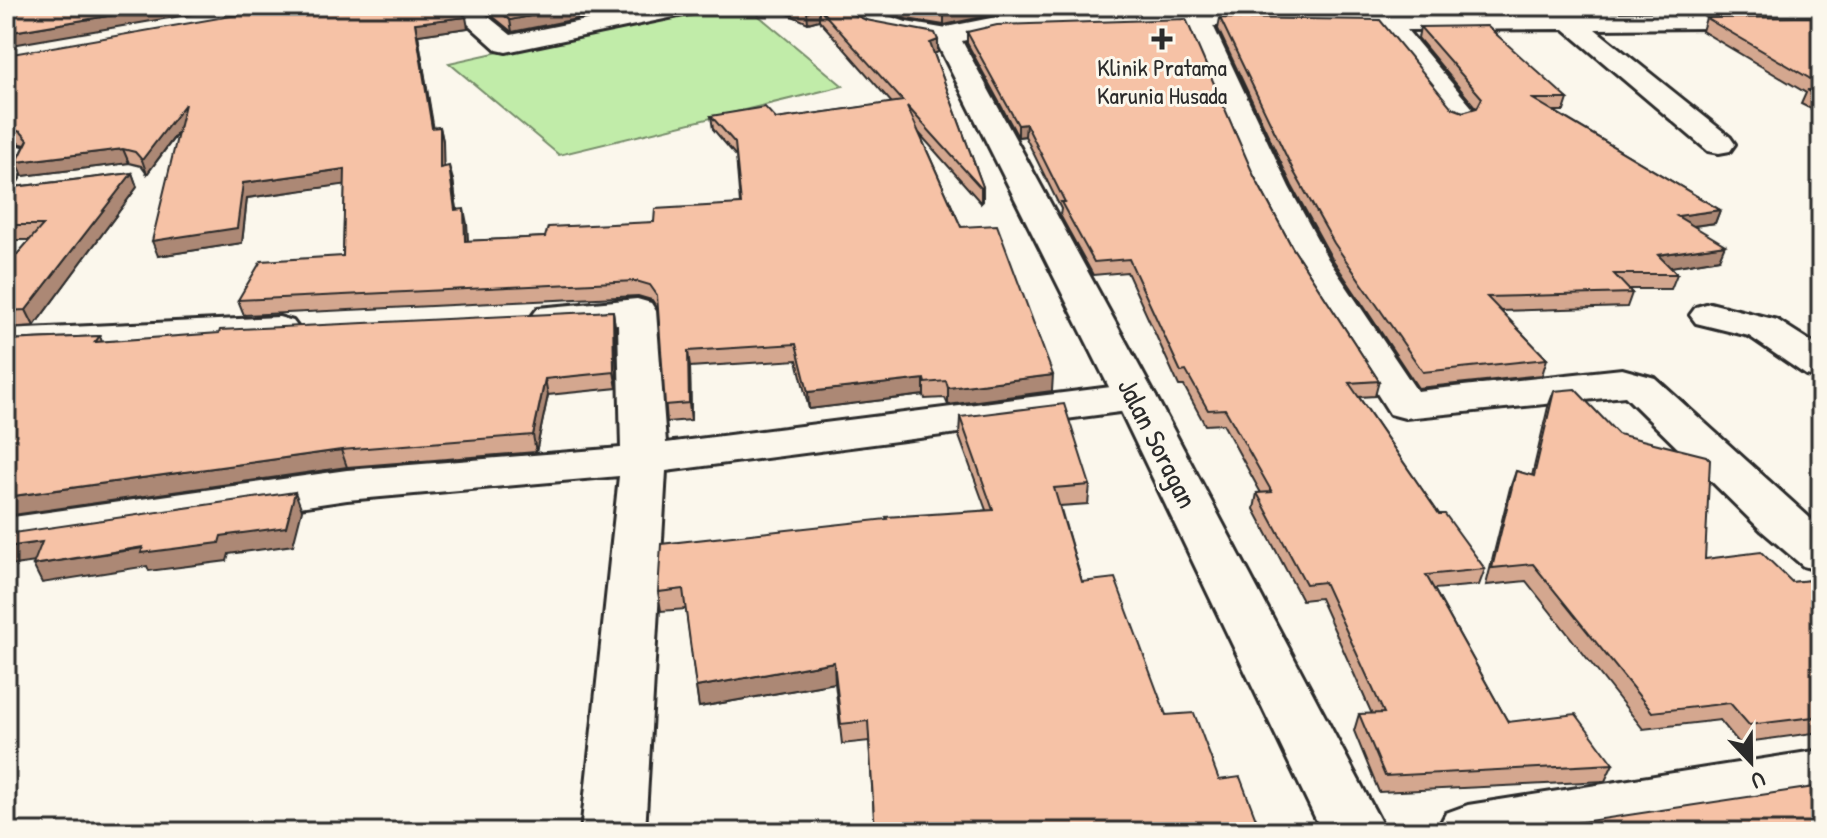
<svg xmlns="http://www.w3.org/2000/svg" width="1827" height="838" font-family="'Patrick Hand',sans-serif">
	<rect width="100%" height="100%" fill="#fbf7ec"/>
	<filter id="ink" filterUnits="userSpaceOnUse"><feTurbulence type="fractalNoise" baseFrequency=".0125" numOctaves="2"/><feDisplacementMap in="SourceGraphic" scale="16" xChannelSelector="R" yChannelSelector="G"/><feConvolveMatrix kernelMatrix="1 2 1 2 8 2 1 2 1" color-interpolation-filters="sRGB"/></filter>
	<g filter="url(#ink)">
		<!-- green -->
		<polygon fill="#c1eca9" stroke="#768c6a" stroke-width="2" points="707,6 747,6 843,86 559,155 449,63"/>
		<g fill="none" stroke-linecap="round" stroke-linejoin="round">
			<defs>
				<g id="street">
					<polygon points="448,6 475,6 511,35 656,6 705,6 702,11 693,13 506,52 497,50"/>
					<path d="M826,6H859L906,22L959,31L963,36L959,41C933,48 841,28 826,6Z"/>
					<polygon points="1367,6 1390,14 1424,15 1821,11 1821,27 1595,29 1730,137 1735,144 1730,151 1719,153 1708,151 1564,29 1407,30 1476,112 1471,118 1461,121 1451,118 1379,28 1316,25 1307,22 1303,17 1307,12 1357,12"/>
					<polygon points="1196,9 1205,12 1209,17 1289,187 1328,259 1417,391 1622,369 1655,378 1821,528 1821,571 1803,566 1762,531 1625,396 1405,418 1390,414 1292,259 1255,187 1183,17 1187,12"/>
					<polygon points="6,142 26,148 31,155 17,180 6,183"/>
					<polygon points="637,299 651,303 656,311 666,443 1135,384 1150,388 1156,397 1150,406 1135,410 666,471 645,832 581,832 619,476 347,500 6,550 6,518 347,470 621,448 618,324 552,328 538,324 532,316 538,308"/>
					<polygon points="1710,303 1777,320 1821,348 1821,378 1806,375 1749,336 1696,323 1690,315 1696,307"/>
					<polygon points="279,317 293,321 299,329 293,337 279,341 6,354 6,330"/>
					<polygon points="1821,750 1821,800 1629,832 1436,832 1446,813 1468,805"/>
				</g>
				<polygon id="secondary" points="1317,6 1347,6 1344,11 1316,25 1110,27 996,33 962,41 1156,397 1386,832 1322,832 1114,397 936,41 946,27 996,17 1110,11 1311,10"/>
			</defs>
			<!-- street casing -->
			<use href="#street" stroke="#2b2b2b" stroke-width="6"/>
			<!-- secondary casing -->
			<use href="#secondary" stroke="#2b2b2b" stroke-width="6"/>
			<!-- street -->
			<use href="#street" fill="#fbf7ec" fill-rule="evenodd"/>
			<!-- secondary -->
			<use href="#secondary" fill="#fbf7ec" fill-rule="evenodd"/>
		</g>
		<!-- wall -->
		<g fill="#d4a78f" stroke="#2b2b2b" stroke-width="2">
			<polygon points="480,6 641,6 512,32"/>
			<polygon points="770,6 835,6 866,20 938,40 938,52 934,54 983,187 983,201 981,203 919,133 961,227 1052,391 948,405 945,398 925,399 924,395 809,409 797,360 690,367 691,420 667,422 658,309 652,300 638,296 244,315 238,300 343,256 345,184 247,198 242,243 158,256 178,133 147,174 141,166 129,163 23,176 17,162 25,145 6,140 6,55 468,28 418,35 433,128 440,127 443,141 443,167 453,180 457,210 467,224 468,241 545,237 654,222 740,204 736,156 713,129 711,116 776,119 892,103 819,20 808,23"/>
			<polygon points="868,6 1312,6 1110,8 996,14 944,25 907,19"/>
			<polygon points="1348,6 1362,6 1356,9 1349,9"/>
			<polygon points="1376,6 1417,6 1416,12 1391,11"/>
			<polygon points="1660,6 1821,6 1821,9 1666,10"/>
			<polygon points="1821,17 1821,114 1801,104 1806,93 1702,31 1706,18"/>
			<polygon points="1220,18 1452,108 1463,112 1476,108 1418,38 1420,27 1568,99 1564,111 1554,111 1720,210 1715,223 1694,226 1719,259 1669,267 1677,274 1671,289 1628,289 1632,293 1627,307 1501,311 1547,359 1542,375 1418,388 1331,257 1292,186 1218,29"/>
			<polygon points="967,32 1254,176 1292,247 1379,381 1375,396 1359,397 1439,514 1485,569 1479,585 1434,589 1508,722 1613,764 1605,781 1379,792 1354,731 1359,714 1372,714 1320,598 1302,600 1254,509 1257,493 1261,493 1223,424 1205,425 1184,386 1179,386 1127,272 1093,275 1060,215 1061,209 1025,136 1018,137 967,43"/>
			<polygon points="132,173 137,187 34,326 6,328 6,267 30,240 6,240 6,188"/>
			<polygon points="613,311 615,327 617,388 548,395 536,452 347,467 6,516 6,340 100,336 102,342"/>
			<polygon points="1554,391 1705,559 1792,582 1821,579 1821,732 1739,743 1720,720 1643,729 1526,581 1486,585 1510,488 1516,471 1532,476 1548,407"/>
			<polygon points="960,417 1090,485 1088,504 1060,506 1082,582 1166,715 1261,832 875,832 869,741 842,744 835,683 699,707 686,609 661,611 658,592 986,510 959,436"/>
		</g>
		<!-- shaded-wall -->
		<g fill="#ac8874" stroke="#2b2b2b" stroke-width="2">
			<polygon points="167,6 239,6 6,46 6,33"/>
			<polygon points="581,6 641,6 512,32 510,20"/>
			<polygon points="979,6 996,6 996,14 944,25 944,14"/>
			<polygon points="819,8 819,20 808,23 807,11"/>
			<polygon points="466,17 468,28 418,35 436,142 415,23"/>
			<polygon points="938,40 938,52 930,56 930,43"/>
			<polygon points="185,104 189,117 147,174 142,160"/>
			<polygon points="1026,124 1025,136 1018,137 1018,125"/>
			<polygon points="440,127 443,141 444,182 440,168"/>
			<polygon points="123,149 129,163 23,176 17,162"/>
			<polygon points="449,166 453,180 459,225 455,210"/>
			<polygon points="345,169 349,184 247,198 242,243 158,256 152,241 243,183"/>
			<polygon points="132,173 137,187 34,326 26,310"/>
			<polygon points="983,187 983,201 981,203 981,188"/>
			<polygon points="464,209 467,224 468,256 465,241"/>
			<polygon points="1720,210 1715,223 1671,229 1677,216"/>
			<polygon points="1725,245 1719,259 1653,270 1658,255"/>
			<polygon points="613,311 615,327 617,388 614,372"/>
			<polygon points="688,351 690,367 691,420 689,403"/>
			<polygon points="1053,375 1052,391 948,405 948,388"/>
			<polygon points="545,379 548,395 536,452 533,435"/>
			<polygon points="924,379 924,395 809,409 808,392"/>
			<polygon points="341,450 347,467 6,516 6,497"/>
			<polygon points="295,492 302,510 293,545 229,554 227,561 149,571 147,566 42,583 33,565 221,536"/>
			<polygon points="42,542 51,560 6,566 6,547"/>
			<polygon points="834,662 835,683 699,707 696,687"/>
		</g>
		<!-- building -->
		<g fill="#f6c2a6" stroke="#2b2b2b" stroke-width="2">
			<polygon points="6,6 167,6 6,33"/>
			<polygon points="288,6 454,6 466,17 415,23 432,128 440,127 440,168 449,166 455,210 464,209 465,241 545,237 548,227 654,222 655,209 741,204 735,143 711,116 765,107 776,119 903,101 819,8 807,11 795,6 835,6 866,20 935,33 938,40 930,43 983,187 981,188 907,106 961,227 997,225 1053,375 948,388 946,381 925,383 924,379 808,392 796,344 688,351 689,403 665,405 657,295 650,285 636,281 238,300 261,261 343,256 345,169 243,183 237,228 152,241 185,104 142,160 135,152 123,149 17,162 28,140 21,132 6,128 6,55"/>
			<polygon points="492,6 581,6 510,20"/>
			<polygon points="902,6 979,6 944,14"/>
			<polygon points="1821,17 1821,85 1706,18"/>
			<polygon points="1220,18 1380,20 1452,108 1463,112 1477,108 1482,98 1420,27 1487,26 1568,99 1533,99 1720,210 1677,216 1725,245 1658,255 1677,274 1614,274 1632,293 1487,297 1547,359 1423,372 1334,243 1294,172"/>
			<polygon points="1186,19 1254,176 1292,247 1379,381 1349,383 1439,514 1445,514 1485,569 1426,575 1508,722 1576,714 1613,764 1385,776 1359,714 1384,713 1324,582 1306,584 1257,493 1272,492 1225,409 1208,410 1186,371 1181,372 1129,259 1094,262 1061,202 1065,202 1026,124 1018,125 967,32 997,25"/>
			<polygon points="1807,90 1821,90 1821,97"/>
			<polygon points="132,173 26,310 6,311 6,267 43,225 6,225 6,188"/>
			<polygon points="613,311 614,372 545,379 533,435 341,450 6,497 6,340 100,336 95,342 219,333 220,330"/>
			<polygon points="1575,389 1618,434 1706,456 1710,460 1705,559 1761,552 1792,582 1821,579 1821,716 1749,725 1730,703 1652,712 1533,564 1492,568 1516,471 1534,476 1554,391"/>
			<polygon points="1064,404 1090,485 1054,488 1082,582 1115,578 1166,715 1194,713 1219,780 1240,777 1261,832 875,832 868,721 841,724 834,662 696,687 683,589 658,592 661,544 887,519 886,517 993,510 960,417"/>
			<polygon points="295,492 286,527 221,536 219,543 141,553 143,547 33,565 42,542 6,547 6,534"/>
			<polygon points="1821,786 1821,832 1516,832"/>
		</g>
	</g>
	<!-- markers -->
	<path fill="#2b2b2b" stroke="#fbf7ec" stroke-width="3" d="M1158 27h8v8h8v8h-8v8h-8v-8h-8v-8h8z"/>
	<g text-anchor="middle" stroke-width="6" stroke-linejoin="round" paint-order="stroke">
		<!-- far-poi labels -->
		<g font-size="24" fill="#2b2b2b" stroke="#fbf7ec">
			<text x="1162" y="76">Klinik Pratama<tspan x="1162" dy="28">Karunia Husada</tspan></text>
		</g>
		<!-- street labels -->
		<g font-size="28" fill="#2b2b2b" stroke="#fbf7ec">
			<text transform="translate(1158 443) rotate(63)" y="10">Jalan Soragan</text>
		</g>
	</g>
	<!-- margin -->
	<rect width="1827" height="838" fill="none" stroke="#fbf7ec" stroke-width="32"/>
	<rect x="16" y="16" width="1795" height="806" fill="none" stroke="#2b2b2b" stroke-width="3" filter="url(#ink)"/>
	<!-- north arrow -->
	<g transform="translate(1751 762) rotate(158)" stroke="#fbf7ec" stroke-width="6" paint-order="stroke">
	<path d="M0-6L14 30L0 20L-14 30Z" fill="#2b2b2b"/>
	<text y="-12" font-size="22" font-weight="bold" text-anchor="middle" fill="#2b2b2b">U</text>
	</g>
</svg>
